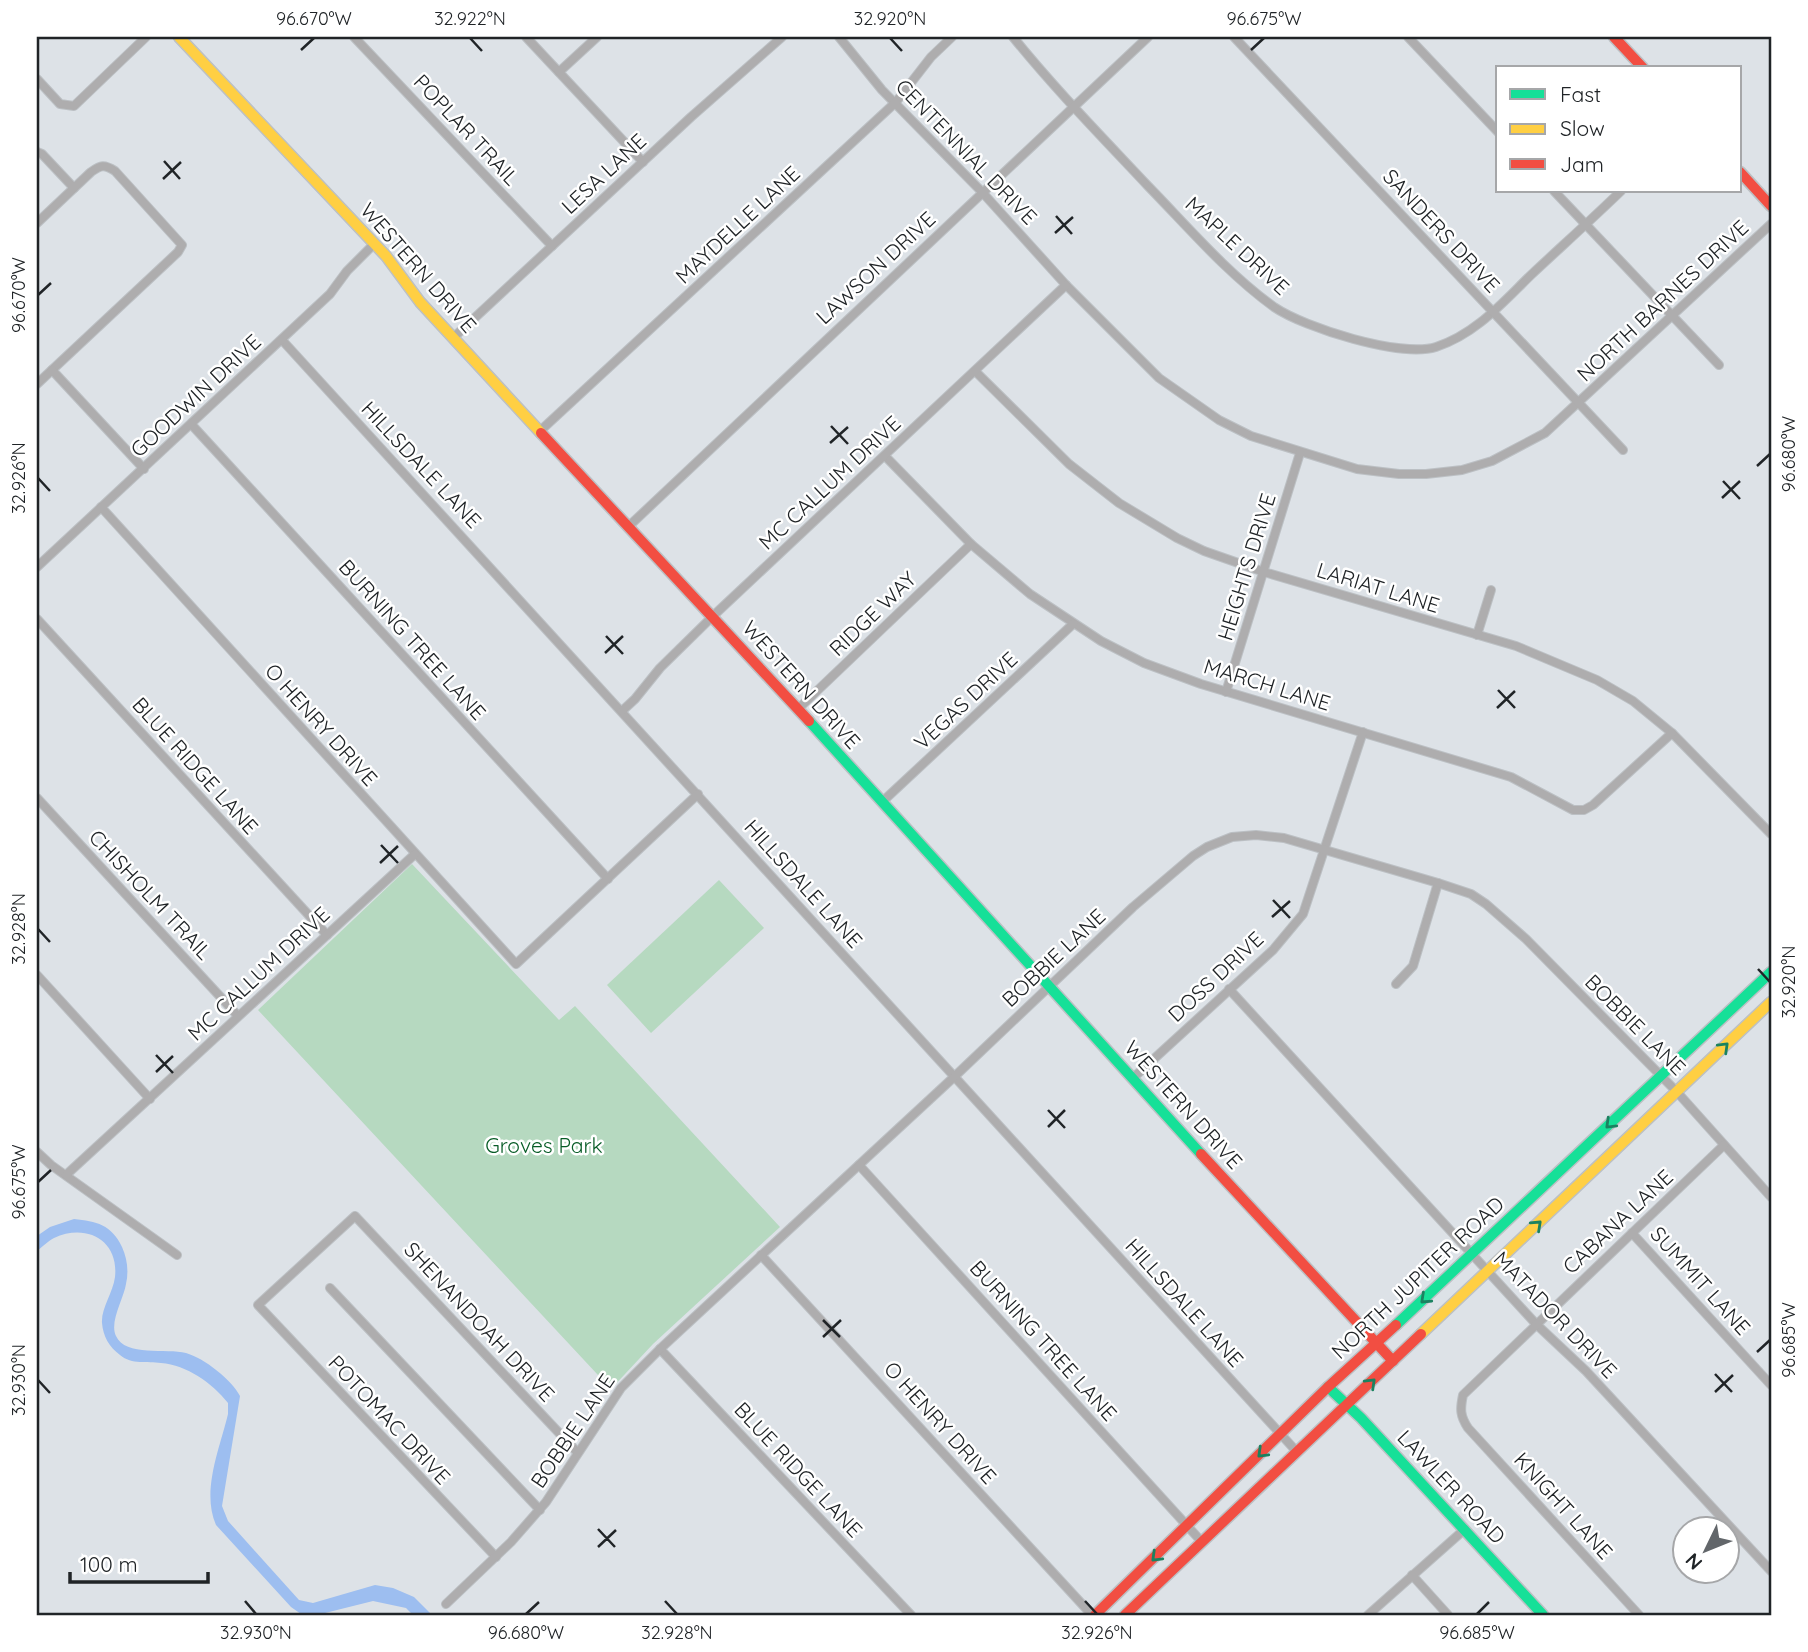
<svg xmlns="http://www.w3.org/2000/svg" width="1808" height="1652" font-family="Quicksand,sans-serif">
	<rect width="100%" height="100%" fill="#dde2e7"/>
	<!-- green -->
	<g fill="#b6d9c0">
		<polygon points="412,864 559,1020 575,1006 780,1227 653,1344 611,1389 258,1010"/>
		<polygon points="719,880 764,928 651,1033 607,985"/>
	</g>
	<!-- water -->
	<path fill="#9dbef0" d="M74,1219C96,1221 112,1225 122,1247C127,1258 129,1271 126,1284C124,1298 109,1322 116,1336C125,1357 167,1348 186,1353C204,1358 232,1380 240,1396L222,1506L228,1521L299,1600L313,1603L375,1585L393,1588L414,1597L432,1615H413L406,1608L373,1601L317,1615L301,1614L291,1607L216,1525C201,1491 220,1448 228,1414V1403C212,1383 187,1365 161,1363C147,1361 132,1365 120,1355C109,1347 103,1336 102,1323C101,1308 113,1293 115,1277C119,1240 86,1223 54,1238C48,1241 42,1247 37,1251V1236L50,1227Z"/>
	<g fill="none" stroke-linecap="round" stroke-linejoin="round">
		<defs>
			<g id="street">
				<polyline points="354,37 552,246"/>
				<polyline points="526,37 643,162"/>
				<polyline points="839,37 882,90 982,192 1066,285 1159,378 1219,420 1251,436 1357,469 1399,474 1426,474 1462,470 1492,461 1545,433 1771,224"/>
				<path d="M1013,37C1055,89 1102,137 1148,186C1188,227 1227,273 1274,307C1305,328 1401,358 1436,347C1476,334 1503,302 1532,274C1562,246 1592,219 1621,191"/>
				<polyline points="1234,37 1623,450"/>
				<polyline points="1408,37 1498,132"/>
				<polyline points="559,72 597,37"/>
				<polyline points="37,79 60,104 74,106 146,37"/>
				<polyline points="37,152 42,154 74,188"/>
				<polyline points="1554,191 1719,365"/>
				<path d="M37,223L91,172C101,165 104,164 115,171L182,245L178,252L37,384"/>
				<polyline points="453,338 691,117 782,37"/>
				<polyline points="282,340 1297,1452"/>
				<polyline points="52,370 144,469"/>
				<polyline points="975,371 1069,464 1119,503 1177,538 1204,551 1264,572 1516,646 1597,680 1633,701 1672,733 1771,834"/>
				<polyline points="191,424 608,879"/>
				<polyline points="540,431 896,102 931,57 952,37"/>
				<polyline points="885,456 971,544 1030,594 1101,641 1144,663 1201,684 1511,777 1573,810 1584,810 1593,805 1672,733"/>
				<polyline points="101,507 516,964 698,794"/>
				<polyline points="629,526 1148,37"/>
				<polyline points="37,567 330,294 347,271 374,244"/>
				<polyline points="37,619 327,935"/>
				<polyline points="1477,635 1491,590"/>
				<polyline points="1226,692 1300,453"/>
				<polyline points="798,709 971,544"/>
				<polyline points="622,711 635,699 660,668 713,616 1066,285"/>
				<polyline points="37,798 238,1016"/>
				<polyline points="882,802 1073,624"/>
				<polyline points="37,975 150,1099"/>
				<polyline points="1396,984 1413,966 1438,883"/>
				<polyline points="1229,989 1536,1324 1586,1371 1771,1571"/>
				<polyline points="1133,1078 1273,950 1303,914 1363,732"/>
				<polyline points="37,1152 51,1165 177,1255"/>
				<polyline points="859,1165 1201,1541"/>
				<polyline points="66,1175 415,854"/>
				<polyline points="1632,1233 1771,1385"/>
				<polyline points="761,1255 1092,1615"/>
				<polyline points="330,1288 540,1510"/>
				<polyline points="660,1349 911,1615"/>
				<polyline points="496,1557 258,1305 355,1216 577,1452"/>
				<polyline points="1412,1575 1448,1615"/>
				<polyline points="446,1604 511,1542 546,1502 621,1388 660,1349 954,1077 1133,907 1193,856 1207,847 1232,837 1256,835 1284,838 1438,883 1471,894 1486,904 1526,939 1677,1092 1771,1197"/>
				<polyline points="1368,1615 1465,1529"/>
				<path d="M1639,1615L1468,1428C1460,1416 1460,1409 1463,1395L1724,1145"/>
			</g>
			<g id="fast">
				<polyline points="809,721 1201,1154"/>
				<polyline points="1396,1325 1771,972"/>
				<polyline points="1328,1387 1361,1418 1543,1615"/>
			</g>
			<g id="slow">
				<polyline points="179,37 386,256 420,302 541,433"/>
				<polyline points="1421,1334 1771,1002"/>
			</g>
			<g id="jam">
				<polyline points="1614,37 1643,68"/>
				<polyline points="1740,172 1771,206"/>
				<polyline points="541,433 809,721"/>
				<polyline points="1201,1154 1393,1361"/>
				<polyline points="1095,1615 1328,1387 1396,1325"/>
				<polyline points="1125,1615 1421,1334"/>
			</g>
		</defs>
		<!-- street casing -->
		<use href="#street" stroke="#bcc0c4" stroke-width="10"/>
		<!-- fast casing -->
		<use href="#fast" stroke="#bcc0c4" stroke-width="13"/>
		<!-- slow casing -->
		<use href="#slow" stroke="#bcc0c4" stroke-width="13"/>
		<!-- jam casing -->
		<use href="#jam" stroke="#bcc0c4" stroke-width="13"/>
		<!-- street -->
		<use href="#street" stroke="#aeadae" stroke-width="8"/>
		<!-- fast -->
		<use href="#fast" stroke="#16e098" stroke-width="10"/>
		<!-- slow -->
		<use href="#slow" stroke="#ffcf43" stroke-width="10"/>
		<!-- jam -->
		<use href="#jam" stroke="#f24e42" stroke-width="10"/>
	</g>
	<!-- one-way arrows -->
	<defs><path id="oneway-chevron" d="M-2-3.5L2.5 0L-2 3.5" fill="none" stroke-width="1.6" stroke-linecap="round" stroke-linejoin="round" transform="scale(1.75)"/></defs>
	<g stroke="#1b8260">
		<use href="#oneway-chevron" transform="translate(1724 1047) rotate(-44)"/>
		<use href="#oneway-chevron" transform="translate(1610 1124) rotate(136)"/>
		<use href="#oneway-chevron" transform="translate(1537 1225) rotate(-43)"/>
		<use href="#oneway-chevron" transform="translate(1425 1299) rotate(137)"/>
		<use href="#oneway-chevron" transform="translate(1371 1383) rotate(-44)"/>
		<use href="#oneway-chevron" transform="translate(1262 1453) rotate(136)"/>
		<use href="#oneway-chevron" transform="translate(1156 1557) rotate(136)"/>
	</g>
	<!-- ticks -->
	<path fill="none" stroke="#202427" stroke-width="2.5" d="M470,38L482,51M890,38L902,51M301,50L314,38M1251,50L1264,38M164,161L180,179M163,179L181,162M1056,216L1072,234M1055,233L1073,217M38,295L51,283M831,426L848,444M830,443L848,427M1757,466L1770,454M38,478L50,491M1723,481L1740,499M1722,498L1740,481M606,636L623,654M605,653L623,636M1498,690L1515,708M1497,708L1515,691M381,845L398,863M380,863L398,846M1273,900L1290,918M1272,917L1290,901M38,929L50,942M1758,969L1770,982M156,1055L173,1073M156,1072L173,1056M1048,1110L1065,1128M1048,1127L1065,1110M38,1182L51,1170M823,1320L840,1337M823,1337L841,1320M1757,1352L1770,1340M1715,1374L1732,1392M38,1380L50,1393M1715,1392L1733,1375M598,1529L615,1547M598,1547L616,1530M245,1601L256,1614M665,1601L677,1614M1085,1601L1097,1614M526,1614L539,1602M1477,1614L1489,1602"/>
	<g text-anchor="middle" stroke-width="5" stroke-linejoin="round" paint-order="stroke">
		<!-- street labels -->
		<g font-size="21" fill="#202427" stroke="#fff">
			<text transform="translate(466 130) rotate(47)" y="7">POPLAR TRAIL</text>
			<text transform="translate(966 152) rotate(46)" y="7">CENTENNIAL DRIVE</text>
			<text transform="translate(604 174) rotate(-43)" y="7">LESA LANE</text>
			<text transform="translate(738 225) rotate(-43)" y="7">MAYDELLE LANE</text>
			<text transform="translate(1441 231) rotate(47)" y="7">SANDERS DRIVE</text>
			<text transform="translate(1237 246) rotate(43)" y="7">MAPLE DRIVE</text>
			<text transform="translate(418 268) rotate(49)" y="7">WESTERN DRIVE</text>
			<text transform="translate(876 268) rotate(-43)" y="7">LAWSON DRIVE</text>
			<text transform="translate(1663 301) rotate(-43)" y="7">NORTH BARNES DRIVE</text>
			<text transform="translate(196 396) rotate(-43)" y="7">GOODWIN DRIVE</text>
			<text transform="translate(421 465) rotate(47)" y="7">HILLSDALE LANE</text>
			<text transform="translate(830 483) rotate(-43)" y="7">MC CALLUM DRIVE</text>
			<text transform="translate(1247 567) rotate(-73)" y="7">HEIGHTS DRIVE</text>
			<text transform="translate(1378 588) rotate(17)" y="7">LARIAT LANE</text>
			<text transform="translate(873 614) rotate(-44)" y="7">RIDGE WAY</text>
			<text transform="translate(412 640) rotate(48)" y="7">BURNING TREE LANE</text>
			<text transform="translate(801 685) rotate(48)" y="7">WESTERN DRIVE</text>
			<text transform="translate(1267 685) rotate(17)" y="7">MARCH LANE</text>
			<text transform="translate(966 701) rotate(-43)" y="7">VEGAS DRIVE</text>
			<text transform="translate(321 725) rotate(48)" y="7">O HENRY DRIVE</text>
			<text transform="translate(195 766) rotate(48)" y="7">BLUE RIDGE LANE</text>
			<text transform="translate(803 884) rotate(48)" y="7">HILLSDALE LANE</text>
			<text transform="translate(150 895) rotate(47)" y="7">CHISHOLM TRAIL</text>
			<text transform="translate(1054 958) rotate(-43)" y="7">BOBBIE LANE</text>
			<text transform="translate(259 974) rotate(-43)" y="7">MC CALLUM DRIVE</text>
			<text transform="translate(1216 977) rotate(-43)" y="7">DOSS DRIVE</text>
			<text transform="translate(1635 1025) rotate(45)" y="7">BOBBIE LANE</text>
			<text transform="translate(1183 1105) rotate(48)" y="7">WESTERN DRIVE</text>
			<text transform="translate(1618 1222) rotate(-43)" y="7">CABANA LANE</text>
			<text transform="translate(1418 1278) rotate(-43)" y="7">NORTH JUPITER ROAD</text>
			<text transform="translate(1700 1281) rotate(48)" y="7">SUMMIT LANE</text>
			<text transform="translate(1184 1303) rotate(48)" y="7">HILLSDALE LANE</text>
			<text transform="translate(1555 1315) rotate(46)" y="7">MATADOR DRIVE</text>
			<text transform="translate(479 1322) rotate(47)" y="7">SHENANDOAH DRIVE</text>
			<text transform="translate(1043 1341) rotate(48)" y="7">BURNING TREE LANE</text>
			<text transform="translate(389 1420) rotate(47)" y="7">POTOMAC DRIVE</text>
			<text transform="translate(940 1423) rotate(48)" y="7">O HENRY DRIVE</text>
			<text transform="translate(573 1431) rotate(-56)" y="7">BOBBIE LANE</text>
			<text transform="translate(798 1470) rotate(47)" y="7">BLUE RIDGE LANE</text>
			<text transform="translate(1451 1487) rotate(47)" y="7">LAWLER ROAD</text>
			<text transform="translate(1563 1506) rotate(48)" y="7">KNIGHT LANE</text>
		</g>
		<!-- park labels -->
		<g font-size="21" fill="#075c26" stroke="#fff">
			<text x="544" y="1153">Groves Park</text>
		</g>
	</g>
	<!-- border -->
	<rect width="1808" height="1652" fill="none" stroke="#ffffff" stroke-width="77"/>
	<!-- legend -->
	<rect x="1496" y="66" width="245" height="126" fill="#ffffff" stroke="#a6a7a9" stroke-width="2"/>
	<rect x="1510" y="89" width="35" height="10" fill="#16e098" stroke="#a6a7a9" stroke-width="2"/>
	<text x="1560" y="102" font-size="21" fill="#202427">Fast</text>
	<rect x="1510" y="124" width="35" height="10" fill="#ffcf43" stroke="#a6a7a9" stroke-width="2"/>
	<text x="1560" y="136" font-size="21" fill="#202427">Slow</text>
	<rect x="1510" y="159" width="35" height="10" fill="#f24e42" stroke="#a6a7a9" stroke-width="2"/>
	<text x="1560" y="172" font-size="21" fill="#202427">Jam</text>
	<!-- north arrow -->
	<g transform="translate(1706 1550) rotate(227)"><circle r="33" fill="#ffffff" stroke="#a6a7a9" stroke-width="2"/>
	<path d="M0-5L12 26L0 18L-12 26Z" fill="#62666a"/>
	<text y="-10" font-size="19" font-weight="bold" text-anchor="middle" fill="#202427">N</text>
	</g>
	<!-- scale -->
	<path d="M70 1572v10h138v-10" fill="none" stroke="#202427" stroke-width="3.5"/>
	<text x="80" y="1572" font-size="21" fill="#202427" stroke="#ffffff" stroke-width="5" paint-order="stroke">100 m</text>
	<rect x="38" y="38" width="1732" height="1576" fill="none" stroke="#202427" stroke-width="2.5"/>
	<g font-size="18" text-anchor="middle" fill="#202427">
		<text x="314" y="25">96.670°W</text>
		<text x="470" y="25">32.922°N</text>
		<text x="890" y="25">32.920°N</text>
		<text x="1264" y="25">96.675°W</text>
		<text transform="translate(19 295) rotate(-90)" y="6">96.670°W</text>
		<text transform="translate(1789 454) rotate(-90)" y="6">96.680°W</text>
		<text transform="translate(19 478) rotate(-90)" y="6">32.926°N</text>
		<text transform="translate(19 929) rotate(-90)" y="6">32.928°N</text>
		<text transform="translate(1789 982) rotate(-90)" y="6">32.920°N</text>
		<text transform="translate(19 1182) rotate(-90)" y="6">96.675°W</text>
		<text transform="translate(1789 1340) rotate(-90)" y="6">96.685°W</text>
		<text transform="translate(19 1380) rotate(-90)" y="6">32.930°N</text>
		<text x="256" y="1639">32.930°N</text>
		<text x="526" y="1639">96.680°W</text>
		<text x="677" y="1639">32.928°N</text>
		<text x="1097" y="1639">32.926°N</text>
		<text x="1477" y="1639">96.685°W</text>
	</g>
</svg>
